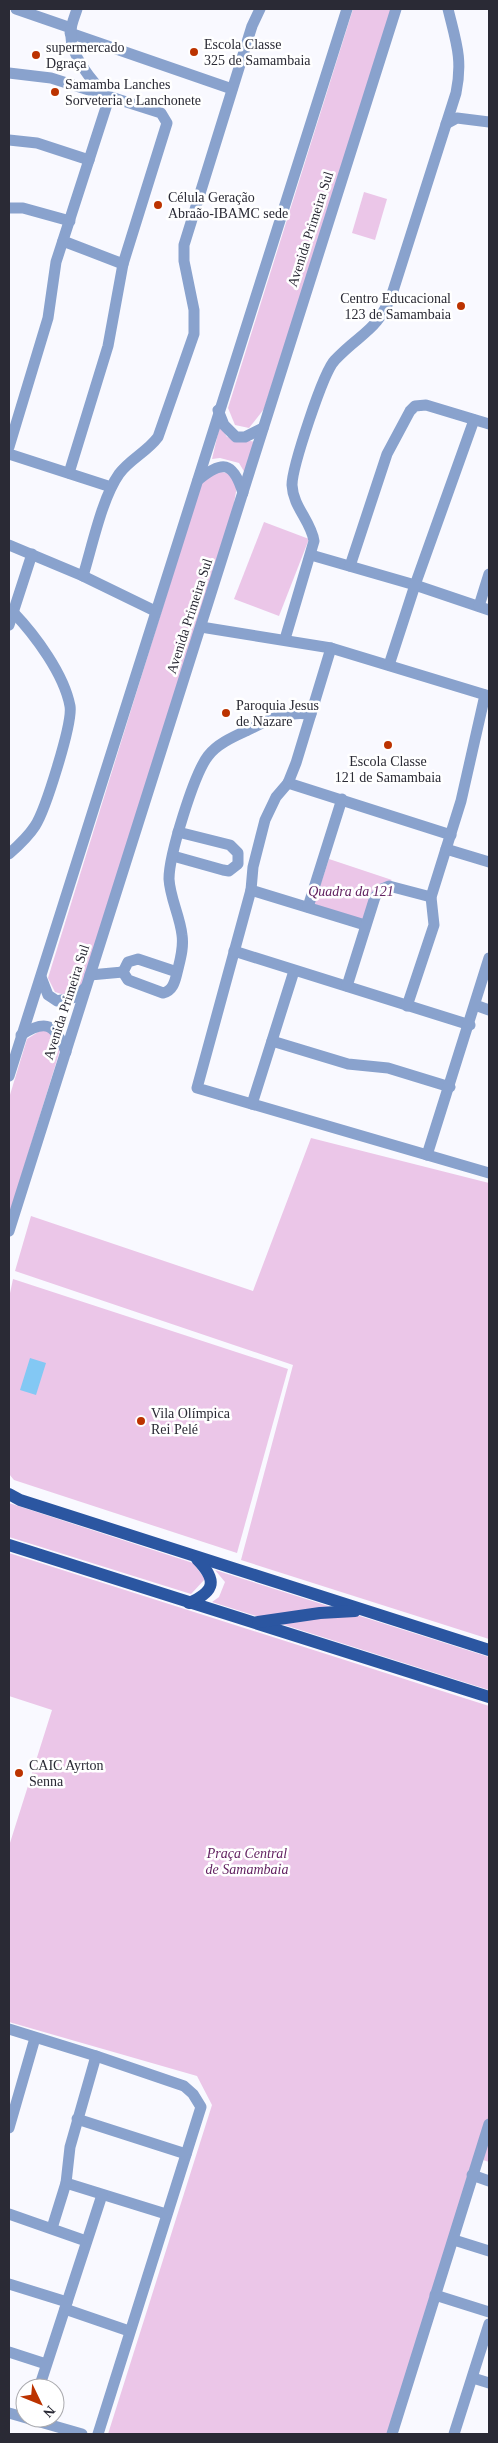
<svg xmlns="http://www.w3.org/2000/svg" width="498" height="2443" font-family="Georgia,serif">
	<rect width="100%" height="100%" fill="#f9f9ff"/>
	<!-- green -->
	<g fill="#ebc6e8">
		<polygon points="353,9 393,9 264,409 249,428 235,425 228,408"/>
		<polygon points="364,192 387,199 375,240 352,233"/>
		<polygon points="220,425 227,437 256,442 245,473 239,463 220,458 212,459"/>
		<polygon points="217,471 231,474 237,486 232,515 84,983 68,996 55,992 48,978 201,484"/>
		<polygon points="264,522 309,539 279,616 234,599"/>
		<polygon points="329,859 392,880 379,892 368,923 314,904"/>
		<polygon points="43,1029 58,1034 61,1047 9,1216 9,1098 27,1039"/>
		<polygon points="311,1138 489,1183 489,1639 241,1560 293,1365 15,1271 31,1216 253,1291"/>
		<polygon points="13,1279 288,1369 237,1553 14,1480 9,1474 9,1298"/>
		<polygon points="9,1503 193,1563 205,1579 191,1594 9,1537"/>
		<polygon points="9,1553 489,1706 489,2162 480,2159 394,2434 108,2434 212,2105 197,2076 9,2022 9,1846 52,1710 9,1696"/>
		<polygon points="215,1570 489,1657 489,1690 212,1602 219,1597 225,1582"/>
	</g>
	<!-- water -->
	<polygon fill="#83c8f4" points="30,1358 46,1363 36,1395 20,1390"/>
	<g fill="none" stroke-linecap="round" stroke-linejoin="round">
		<!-- minor -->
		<g stroke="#89a2cd" stroke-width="11">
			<polyline points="16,9 71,28"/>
			<polyline points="70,33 232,89"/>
			<polyline points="9,73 51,78 161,113 167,123 123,264 108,346 69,473"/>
			<polyline points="446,124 457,118 489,122"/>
			<polyline points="9,140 37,143 89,160"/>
			<polyline points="9,208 23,208 70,221"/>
			<polyline points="63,241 123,264"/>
			<polyline points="218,410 224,425 236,437 245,437 263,428"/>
			<path d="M9,447L48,318L56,262L109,98C94,84 68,54 71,31C71,24 75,16 77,9"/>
			<polyline points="9,454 111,487"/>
			<path d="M198,480C222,460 233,461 243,493"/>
			<polyline points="9,545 83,576 155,611"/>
			<polyline points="311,555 415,585 489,610"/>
			<polyline points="350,566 387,454 410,411 415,406 426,405 489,424"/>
			<path d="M83,576C92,547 102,498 119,474C130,459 147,452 158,437L194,334V310L184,261V245L252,26L260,9"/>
			<polyline points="479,606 489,574"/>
			<polyline points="9,625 32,554"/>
			<polyline points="201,627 331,648 489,696"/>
			<path d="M285,639L314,541C311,521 293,507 292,485C292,468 323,372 335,360C361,332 378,332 393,291L456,93C463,59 456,42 448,9"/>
			<polyline points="331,648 296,763 288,783 276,797 265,820 253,867 251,890 197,1088 489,1173"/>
			<polyline points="389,665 415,585 474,420"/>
			<polyline points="288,783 451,835"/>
			<polyline points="446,849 489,862"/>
			<path d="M9,854C18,846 28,837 35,826C45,811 73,723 70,706C64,674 35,635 13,612"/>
			<polyline points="173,856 223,870 229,871 238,864 238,853 230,845 178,832"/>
			<polyline points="251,890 365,925"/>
			<polyline points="308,907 342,799"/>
			<polyline points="234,951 470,1025"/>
			<path d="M177,972L138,959L128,962L123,972L128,980L163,993C173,991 175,981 177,973C180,960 184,948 182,935C180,916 170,898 169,879C169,855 194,774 208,756C217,744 233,737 246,731C270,719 283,711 311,714"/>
			<polyline points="90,975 123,972"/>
			<polyline points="41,977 48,995 57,1001 76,997 85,988"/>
			<polyline points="347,986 375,897 382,889 389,886 431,897"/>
			<polyline points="475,1005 489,1010"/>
			<polyline points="407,1006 434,925 431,897 461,801 485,695"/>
			<path d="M21,1035C47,1018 55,1025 66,1052"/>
			<polyline points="272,1041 348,1064 388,1068 450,1087"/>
			<polyline points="9,1076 347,9"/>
			<polyline points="252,1104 294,971"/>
			<polyline points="427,1155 489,958"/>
			<polyline points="9,1231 396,9"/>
			<polyline points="9,2029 96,2056 184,2086 193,2094 201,2107 98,2434"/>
			<polyline points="77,2119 186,2154"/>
			<polyline points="9,2128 35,2038"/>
			<polyline points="472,2175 489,2181"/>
			<polyline points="66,2183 166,2214"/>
			<polyline points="9,2214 86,2241"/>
			<polyline points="52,2228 66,2183 70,2147 96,2056"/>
			<polyline points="454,2240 489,2251"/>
			<polyline points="9,2284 67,2302"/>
			<polyline points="435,2295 489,2312"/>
			<polyline points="65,2309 129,2331"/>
			<polyline points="9,2352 46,2364"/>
			<polyline points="473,2378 489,2383"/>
			<polyline points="39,2388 102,2195"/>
			<polyline points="9,2413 82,2434"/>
			<polyline points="392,2434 489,2124"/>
			<polyline points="454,2434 489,2324"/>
		</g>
		<!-- major -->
		<g stroke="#2b56a1" stroke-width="12">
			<polyline points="9,1494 20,1500 489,1650"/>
			<polyline points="9,1545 489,1697"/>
			<path d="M189,1603C216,1591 217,1580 197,1559"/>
			<polyline points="258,1622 320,1613 355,1611"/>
		</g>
	</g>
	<!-- markers -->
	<g fill="#bc3300" stroke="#fff" stroke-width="2">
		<circle cx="194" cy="52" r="5"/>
		<circle cx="36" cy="55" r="5"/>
		<circle cx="55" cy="92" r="5"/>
		<circle cx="158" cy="205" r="5"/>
		<circle cx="461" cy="306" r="5"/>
		<circle cx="226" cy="713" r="5"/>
		<circle cx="388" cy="745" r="5"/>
		<circle cx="141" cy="1421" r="5"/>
		<circle cx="19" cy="1773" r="5"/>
	</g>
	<g text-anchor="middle" stroke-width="5" stroke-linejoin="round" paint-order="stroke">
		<!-- poi labels -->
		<g font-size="14" fill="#2a2a35" stroke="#fff" text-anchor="start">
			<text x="204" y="49">Escola Classe<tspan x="204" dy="16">325 de Samambaia</tspan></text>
			<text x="46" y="52">supermercado<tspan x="46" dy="16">Dgraça</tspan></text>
			<text x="65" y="89">Samamba Lanches<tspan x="65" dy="16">Sorveteria e Lanchonete</tspan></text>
			<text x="168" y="202">Célula Geração<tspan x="168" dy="16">Abraão-IBAMC sede</tspan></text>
			<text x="451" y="303" text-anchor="end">Centro Educacional<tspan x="451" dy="16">123 de Samambaia</tspan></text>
			<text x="236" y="710">Paroquia Jesus<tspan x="236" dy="16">de Nazare</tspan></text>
			<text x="388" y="766" text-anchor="middle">Escola Classe<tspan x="388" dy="16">121 de Samambaia</tspan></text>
			<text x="151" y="1418">Vila Olímpica<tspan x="151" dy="16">Rei Pelé</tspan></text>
			<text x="29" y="1770">CAIC Ayrton<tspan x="29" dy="16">Senna</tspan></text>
		</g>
		<!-- street labels -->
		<g font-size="14" fill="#2a2a35" stroke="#fff">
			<text transform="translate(310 229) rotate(-72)" y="5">Avenida Primeira Sul</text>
			<text transform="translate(189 616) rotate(-72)" y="5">Avenida Primeira Sul</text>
			<text transform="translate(66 1002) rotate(-72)" y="5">Avenida Primeira Sul</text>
		</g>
		<!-- park labels -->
		<g font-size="14" font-style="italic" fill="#632362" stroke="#fff">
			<text x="351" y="896">Quadra da 121</text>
			<text x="247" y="1858">Praça Central<tspan x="247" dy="16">de Samambaia</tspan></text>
		</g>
	</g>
	<!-- border -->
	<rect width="498" height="2443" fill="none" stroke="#2a2a35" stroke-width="20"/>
	<!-- north arrow -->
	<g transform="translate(40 2403) rotate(133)"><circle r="24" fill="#ffffff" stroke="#aaaaae"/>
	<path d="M0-4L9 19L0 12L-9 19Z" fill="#bc3300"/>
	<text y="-8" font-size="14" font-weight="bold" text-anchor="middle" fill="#2a2a35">N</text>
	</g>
</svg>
